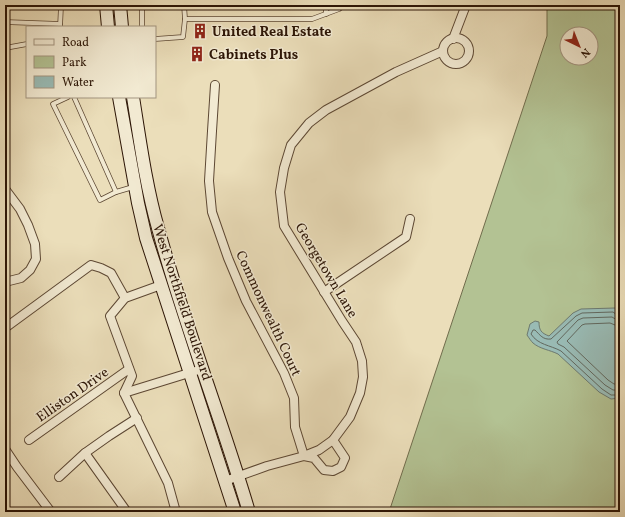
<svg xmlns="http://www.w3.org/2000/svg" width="625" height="517" font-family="Vollkorn,serif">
	<rect width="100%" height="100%" fill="#ebdeba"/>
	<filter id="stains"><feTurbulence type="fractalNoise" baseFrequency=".005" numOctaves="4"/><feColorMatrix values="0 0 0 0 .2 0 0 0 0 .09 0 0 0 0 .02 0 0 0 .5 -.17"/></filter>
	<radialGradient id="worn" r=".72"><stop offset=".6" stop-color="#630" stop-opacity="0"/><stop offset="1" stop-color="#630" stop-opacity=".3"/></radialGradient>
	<!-- green -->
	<path fill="#b3c293" stroke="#706c4c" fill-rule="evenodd" d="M547,5H620V512H389L547,36ZM567,34H591V58H567Z"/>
	<!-- water -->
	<path fill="#99bbb5" stroke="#6d796f" d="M615,308L620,312V398L611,399L599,392L558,354C550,350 540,349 533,343C531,341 529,338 527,335L530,324L535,321L539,322C539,330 541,333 549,336L573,313L581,309Z"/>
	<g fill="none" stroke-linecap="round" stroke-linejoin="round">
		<!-- shore -->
		<g stroke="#62685e" stroke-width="1">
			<path d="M620,315H617L613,312L582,313L576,316L551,339C543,340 540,335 535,330H533L531,334C538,345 550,345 561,351L602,389L611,395H620"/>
			<polyline points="620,320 617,320 612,317 583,318 578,320 557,342 558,344 564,347 605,385 613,390 620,390"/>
			<polyline points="620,326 615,325 610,323 585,324 582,325 567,341 608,380 614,384 620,384"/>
		</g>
		<defs>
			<g id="lane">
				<polyline points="17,5 61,6 61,5"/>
				<polyline points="142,5 142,27"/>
				<polyline points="184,5 185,19"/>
				<polyline points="326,14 326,5"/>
				<polyline points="5,22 60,24"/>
				<polyline points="60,27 61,6 73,6 88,5"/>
				<polyline points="155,39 183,37 185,19 312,19 339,9 344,5"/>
				<polyline points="5,48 27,44"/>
				<polyline points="68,97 53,104 100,200 116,192 133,187"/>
				<polyline points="74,97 116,192"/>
			</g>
			<g id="street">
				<circle cx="456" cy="51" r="13"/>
				<polyline points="453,39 466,5"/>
				<polyline points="215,85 212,131 209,181 212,212 228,258 246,301 284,373 294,398 295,427 304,456 314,458 324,470 333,471 341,467 345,458 333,440"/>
				<polyline points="5,189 20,209 28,225 35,244 36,259 30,270 21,278 5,282"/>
				<polyline points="161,285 125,298 110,316 132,376 124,393 168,483 176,512"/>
				<polyline points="324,292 406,237 410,219"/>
				<polyline points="5,328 91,265 101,268 111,273 125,298"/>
				<polyline points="124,393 202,369"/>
				<polyline points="29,440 129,369"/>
				<polyline points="5,449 17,467 51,512"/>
				<polyline points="85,453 127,512"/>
				<polyline points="59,477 85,453 109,436 137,418"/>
				<polyline points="225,481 267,466 304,456 319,450 333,440 350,417 360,393 363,377 362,361 356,342 342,321 284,226 280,192 284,168 291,145 309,123 326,110 396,72 443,51"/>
			</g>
			<g id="secondary">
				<polyline points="106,5 108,27"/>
				<polyline points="120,5 122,27"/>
				<polyline points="119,97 138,203 146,238 235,512"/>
				<path d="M133,97C140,141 146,186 158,228C184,324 221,417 249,512"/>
			</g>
		</defs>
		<!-- lane casing -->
		<use href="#lane" stroke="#5c4733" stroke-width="5.5"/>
		<!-- street casing -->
		<use href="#street" stroke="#5c4733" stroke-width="10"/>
		<!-- secondary casing -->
		<use href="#secondary" stroke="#2c1506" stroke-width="14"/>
		<!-- lane -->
		<use href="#lane" stroke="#f2ead2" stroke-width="4"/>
		<!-- street -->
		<use href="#street" stroke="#f2ead2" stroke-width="8"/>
		<!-- secondary -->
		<use href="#secondary" stroke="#f2ead2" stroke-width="12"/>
	</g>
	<!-- icons -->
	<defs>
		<symbol id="building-bare" viewBox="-9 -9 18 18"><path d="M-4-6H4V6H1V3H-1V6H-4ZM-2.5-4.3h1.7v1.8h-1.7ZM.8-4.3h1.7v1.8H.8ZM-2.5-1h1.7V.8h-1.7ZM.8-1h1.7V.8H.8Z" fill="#8f2418" stroke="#f2ead2" stroke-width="2.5" paint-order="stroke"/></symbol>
	</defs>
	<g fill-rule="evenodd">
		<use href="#building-bare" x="189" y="20" width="22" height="22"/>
		<use href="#building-bare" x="186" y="43" width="22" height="22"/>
	</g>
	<g text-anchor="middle" stroke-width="3" stroke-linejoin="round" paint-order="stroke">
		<!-- poi labels -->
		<g font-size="14" font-weight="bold" fill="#2c1506" stroke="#f2ead2" text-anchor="start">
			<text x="212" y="36">United Real Estate</text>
			<text x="209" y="59">Cabinets Plus</text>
		</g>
		<!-- street labels -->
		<g font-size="14" fill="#2c1506" stroke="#f2ead2">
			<text transform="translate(327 270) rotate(59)" y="5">Georgetown Lane</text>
			<text transform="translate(183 302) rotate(72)" y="5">West Northfield Boulevard</text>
			<text transform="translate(269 313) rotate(65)" y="5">Commonwealth Court</text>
			<text transform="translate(72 394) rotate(-35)" y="5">Elliston Drive</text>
		</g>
	</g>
	<!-- margin -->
	<rect width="625" height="517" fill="none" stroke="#ebdeba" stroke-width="20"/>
	<rect x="6" y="6" width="613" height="505" fill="none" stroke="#2c1506" stroke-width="2"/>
	<rect x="10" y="10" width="605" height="497" fill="none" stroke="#2c1506"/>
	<!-- legend -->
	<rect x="26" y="26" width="130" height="72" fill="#f2ead2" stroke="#a39580"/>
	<rect x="34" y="39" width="20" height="6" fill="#f2ead2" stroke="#a39580"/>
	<text x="62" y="46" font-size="12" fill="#2c1506">Road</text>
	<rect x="34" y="56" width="20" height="12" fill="#b3c293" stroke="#a39580"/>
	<text x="62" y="66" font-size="12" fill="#2c1506">Park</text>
	<rect x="34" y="76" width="20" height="12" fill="#99bbb5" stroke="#a39580"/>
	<text x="62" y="86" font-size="12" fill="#2c1506">Water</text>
	<!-- north arrow -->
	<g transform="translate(579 46) rotate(137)"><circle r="19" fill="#f2ead2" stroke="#a39580"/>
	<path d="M0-3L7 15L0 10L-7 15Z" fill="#8f2418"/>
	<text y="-6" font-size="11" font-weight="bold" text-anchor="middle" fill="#2c1506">N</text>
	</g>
	<rect width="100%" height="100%" filter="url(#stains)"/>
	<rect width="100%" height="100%" fill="url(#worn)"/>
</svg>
